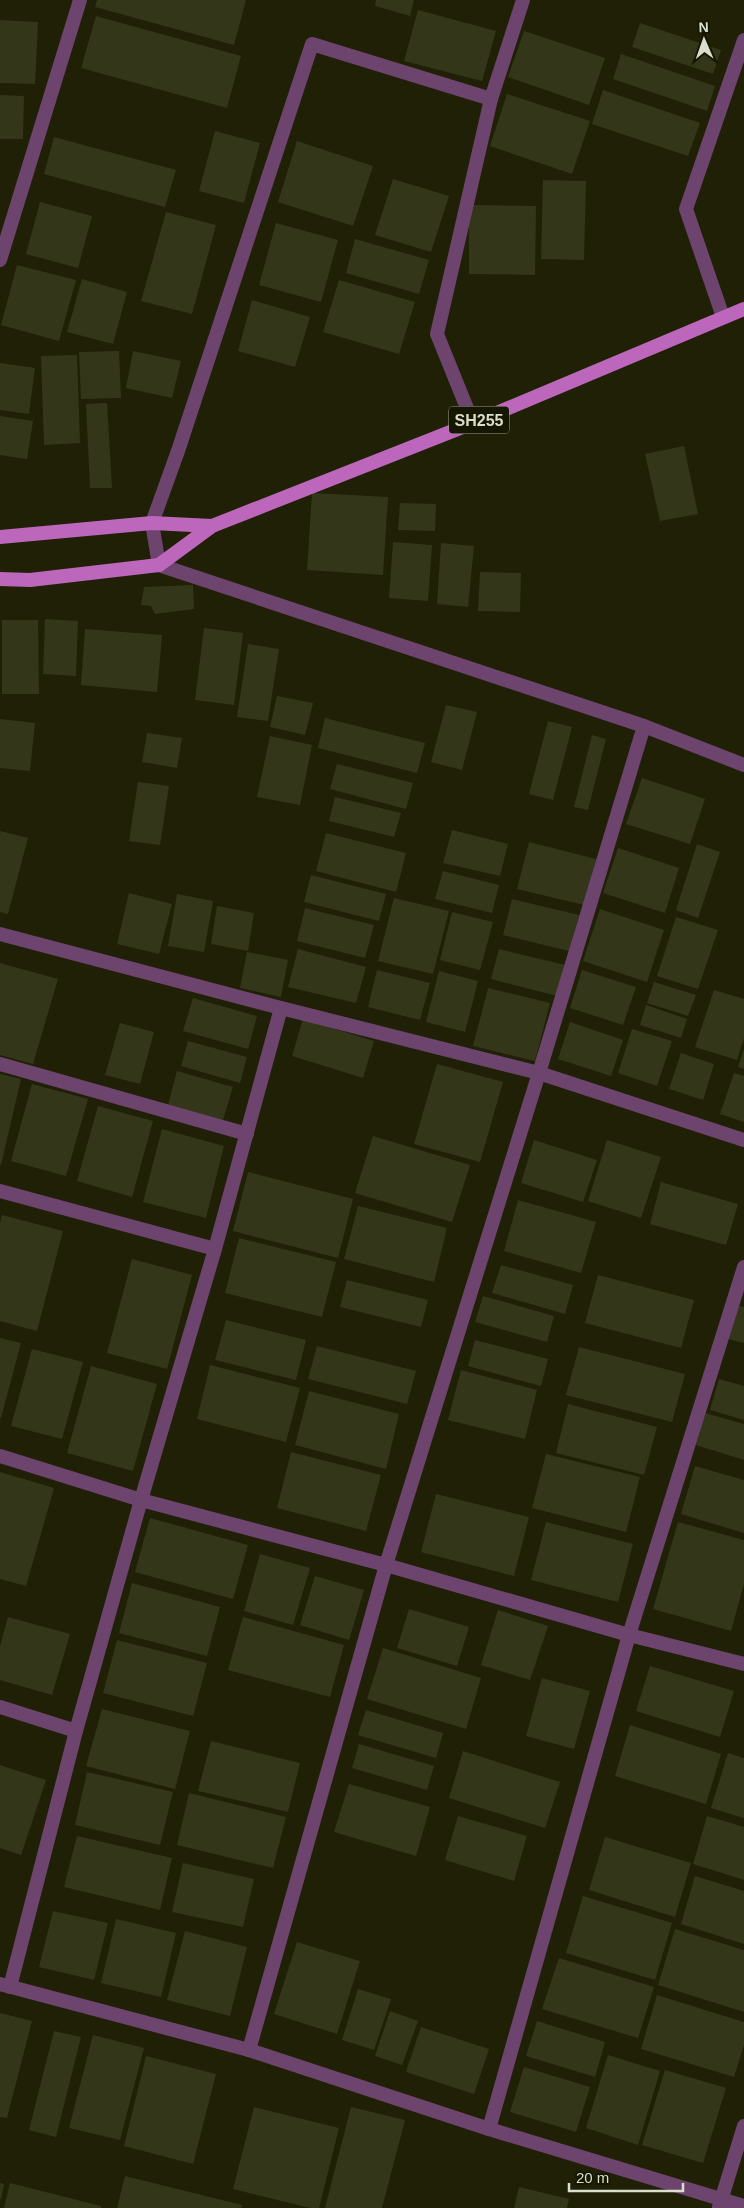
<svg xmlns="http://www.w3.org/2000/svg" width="744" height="2208" font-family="Helvetica,sans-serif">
	<rect width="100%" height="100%" fill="#1f2005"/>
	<!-- building -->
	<g fill="#34361a">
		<polygon points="97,0 246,0 234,45 95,7"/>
		<polygon points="376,0 414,0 410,16 375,6"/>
		<polygon points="418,10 496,31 482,81 404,61"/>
		<polygon points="96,16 241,56 227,108 81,68"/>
		<polygon points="0,20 38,22 35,84 0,83"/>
		<polygon points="640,23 721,50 713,74 632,47"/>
		<polygon points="524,31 605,58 589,105 508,77"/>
		<polygon points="621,54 715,86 707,111 613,79"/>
		<polygon points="603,90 700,123 688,156 592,124"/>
		<polygon points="507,94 590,121 572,174 490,146"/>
		<polygon points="0,95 24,96 23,139 0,139"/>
		<polygon points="215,131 260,143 244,203 199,191"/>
		<polygon points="54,137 176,170 165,207 44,174"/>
		<polygon points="297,141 373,166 353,226 278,202"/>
		<polygon points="393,179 449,196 431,252 375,235"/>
		<polygon points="543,180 586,181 584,260 541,259"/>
		<polygon points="40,202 92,216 78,268 26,254"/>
		<polygon points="469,205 536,206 535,275 469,274"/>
		<polygon points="166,212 216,225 192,314 141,301"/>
		<polygon points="276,223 338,240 321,302 259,285"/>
		<polygon points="355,239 429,260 419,294 346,273"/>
		<polygon points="17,265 76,280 59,341 1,325"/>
		<polygon points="82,279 127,292 113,344 67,332"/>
		<polygon points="339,280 415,302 399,354 323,332"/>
		<polygon points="252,300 310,317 295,367 238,351"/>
		<polygon points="119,351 121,398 81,399 79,352"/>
		<polygon points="133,351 181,361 172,398 126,388"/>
		<polygon points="77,355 80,443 44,445 41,356"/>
		<polygon points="0,363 35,368 29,414 0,410"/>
		<polygon points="107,403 112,488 90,488 86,404"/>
		<polygon points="0,416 33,421 27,459 0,455"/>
		<polygon points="684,446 698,514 660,521 645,454"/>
		<polygon points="312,493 388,497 383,575 307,570"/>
		<polygon points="400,503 436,504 435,531 398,530"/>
		<polygon points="393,542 432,545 428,601 389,598"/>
		<polygon points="441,543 474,546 468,607 437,604"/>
		<polygon points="480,572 521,573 520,612 478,611"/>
		<polygon points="193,585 194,609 155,614 151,606 141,605 144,587"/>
		<polygon points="45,619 78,621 76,676 43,674"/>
		<polygon points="2,620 38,620 39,694 2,694"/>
		<polygon points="204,628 243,633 234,705 195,700"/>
		<polygon points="85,629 162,635 157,692 81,685"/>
		<polygon points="248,644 279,649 268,721 237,717"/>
		<polygon points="277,696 313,703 305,735 270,727"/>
		<polygon points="446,705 477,712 462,770 431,762"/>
		<polygon points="325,718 425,743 417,773 318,748"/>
		<polygon points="0,719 35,723 30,771 0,768"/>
		<polygon points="548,721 572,727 553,800 529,794"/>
		<polygon points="147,733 182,738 177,768 142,762"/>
		<polygon points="592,735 606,739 588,810 574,807"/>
		<polygon points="270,736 312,745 300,805 257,797"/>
		<polygon points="337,764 413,783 406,809 330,789"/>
		<polygon points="642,778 705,799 690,844 626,824"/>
		<polygon points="138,782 169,786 160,845 129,841"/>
		<polygon points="335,797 401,813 394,837 329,821"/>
		<polygon points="452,830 508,844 500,876 443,863"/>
		<polygon points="0,831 28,838 8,914 0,912"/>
		<polygon points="326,833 406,853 396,892 316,871"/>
		<polygon points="529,842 596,859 584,905 517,889"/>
		<polygon points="697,844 720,852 698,918 676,910"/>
		<polygon points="618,848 679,868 665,913 603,893"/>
		<polygon points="443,871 499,885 492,913 435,899"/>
		<polygon points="311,875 386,894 379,921 304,902"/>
		<polygon points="129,893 172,904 159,954 117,944"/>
		<polygon points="177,894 213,901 204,952 168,946"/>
		<polygon points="394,898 449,911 433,974 378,961"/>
		<polygon points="512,899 579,915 569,951 503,935"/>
		<polygon points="217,906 254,913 248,951 211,944"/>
		<polygon points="305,908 374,925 365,958 297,941"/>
		<polygon points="600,909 664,930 647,982 583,961"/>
		<polygon points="452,912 493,922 480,970 440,960"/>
		<polygon points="676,917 718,930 698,989 657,976"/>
		<polygon points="298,949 366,967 356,1003 288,987"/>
		<polygon points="499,949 565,965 557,996 491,979"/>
		<polygon points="247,952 288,960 281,997 240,988"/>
		<polygon points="0,963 58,979 33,1064 0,1055"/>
		<polygon points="377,970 430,983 420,1020 368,1007"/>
		<polygon points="582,970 636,987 623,1025 570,1008"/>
		<polygon points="439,971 478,981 465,1032 426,1022"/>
		<polygon points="654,982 696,995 688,1016 647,1003"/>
		<polygon points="488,988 550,1003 535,1061 473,1046"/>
		<polygon points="714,990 744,999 744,1038 737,1060 695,1047"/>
		<polygon points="193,998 257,1016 248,1049 183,1031"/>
		<polygon points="646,1005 687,1019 681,1038 640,1025"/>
		<polygon points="303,1019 374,1041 363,1078 292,1056"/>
		<polygon points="570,1022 623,1040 611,1076 558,1059"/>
		<polygon points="120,1023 154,1032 140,1084 105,1075"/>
		<polygon points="632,1029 672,1041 657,1086 618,1073"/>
		<polygon points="188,1041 247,1057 240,1083 181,1066"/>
		<polygon points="744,1049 744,1069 738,1067"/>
		<polygon points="681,1053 714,1064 703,1100 669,1089"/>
		<polygon points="437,1064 503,1082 480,1162 414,1144"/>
		<polygon points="177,1071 233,1087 223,1120 168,1105"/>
		<polygon points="734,1073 744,1076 744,1122 720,1114"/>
		<polygon points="0,1074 21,1079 1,1165 0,1165"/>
		<polygon points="32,1084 88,1099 66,1176 11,1161"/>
		<polygon points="98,1106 153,1121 132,1197 77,1181"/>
		<polygon points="162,1129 224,1146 206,1218 143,1202"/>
		<polygon points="373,1136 470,1165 452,1222 355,1193"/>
		<polygon points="534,1140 597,1160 583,1202 521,1183"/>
		<polygon points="607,1140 661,1157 641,1218 588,1201"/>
		<polygon points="248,1172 353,1199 338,1258 233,1231"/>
		<polygon points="661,1182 738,1204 726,1245 650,1224"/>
		<polygon points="518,1200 596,1222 581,1273 504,1251"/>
		<polygon points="358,1206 447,1228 434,1282 344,1259"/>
		<polygon points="2,1215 63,1231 37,1331 0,1321 0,1223"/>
		<polygon points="239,1238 336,1262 322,1317 225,1293"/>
		<polygon points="132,1259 192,1275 167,1369 107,1353"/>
		<polygon points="501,1265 573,1285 565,1314 492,1293"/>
		<polygon points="598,1275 694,1300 681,1348 585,1323"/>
		<polygon points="347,1280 428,1300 421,1327 340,1307"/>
		<polygon points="483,1296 554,1316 547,1342 475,1322"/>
		<polygon points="737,1305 744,1307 744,1343 728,1339"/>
		<polygon points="226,1320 306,1340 296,1380 215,1360"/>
		<polygon points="0,1338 21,1343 1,1418 0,1418"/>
		<polygon points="475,1340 548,1359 541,1386 468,1366"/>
		<polygon points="317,1346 416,1371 407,1404 308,1379"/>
		<polygon points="579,1347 685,1374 672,1422 566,1395"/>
		<polygon points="32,1349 83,1362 62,1439 11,1426"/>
		<polygon points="210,1365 300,1388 286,1442 197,1419"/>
		<polygon points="91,1366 157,1384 133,1471 67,1453"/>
		<polygon points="461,1370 537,1390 525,1439 448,1420"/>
		<polygon points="719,1379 744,1386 744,1420 710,1410"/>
		<polygon points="309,1391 399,1414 386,1469 295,1445"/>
		<polygon points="568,1404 657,1427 644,1475 556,1453"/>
		<polygon points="705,1413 744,1424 744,1460 696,1445"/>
		<polygon points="291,1452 381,1475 366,1531 277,1508"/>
		<polygon points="546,1454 640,1477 626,1532 532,1508"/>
		<polygon points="695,1466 744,1480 744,1533 681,1514"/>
		<polygon points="0,1472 54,1488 26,1586 0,1579"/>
		<polygon points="436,1494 529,1517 514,1576 421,1552"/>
		<polygon points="150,1518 248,1545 233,1599 135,1572"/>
		<polygon points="546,1522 633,1544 618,1602 531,1580"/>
		<polygon points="678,1522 744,1540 744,1584 731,1631 653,1609"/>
		<polygon points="260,1554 310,1568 293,1625 244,1611"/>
		<polygon points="315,1576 364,1590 349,1640 300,1625"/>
		<polygon points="132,1583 220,1607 207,1656 119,1633"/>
		<polygon points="409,1609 469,1627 457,1666 397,1648"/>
		<polygon points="498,1610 548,1626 530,1680 481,1665"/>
		<polygon points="8,1617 70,1634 52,1695 0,1680 0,1646"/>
		<polygon points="243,1617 344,1645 330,1697 228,1670"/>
		<polygon points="117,1640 207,1663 193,1716 103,1693"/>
		<polygon points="383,1648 481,1678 466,1729 367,1699"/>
		<polygon points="650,1666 734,1691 720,1737 636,1711"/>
		<polygon points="542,1678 590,1691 574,1749 526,1736"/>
		<polygon points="102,1709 190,1731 175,1789 86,1766"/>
		<polygon points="366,1710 443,1733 436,1758 358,1735"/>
		<polygon points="630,1725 721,1754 706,1804 615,1776"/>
		<polygon points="211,1741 300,1763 288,1812 198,1791"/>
		<polygon points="359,1744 434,1766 427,1790 352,1768"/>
		<polygon points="463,1751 560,1782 545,1828 449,1798"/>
		<polygon points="728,1753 744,1758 744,1818 711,1808"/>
		<polygon points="0,1765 46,1780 21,1855 0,1848"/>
		<polygon points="87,1772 173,1792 160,1845 75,1825"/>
		<polygon points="349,1784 430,1807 416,1856 334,1832"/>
		<polygon points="189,1793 286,1817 273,1868 177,1845"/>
		<polygon points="458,1816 527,1836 514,1881 445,1860"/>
		<polygon points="707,1816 744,1827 744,1880 693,1864"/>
		<polygon points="77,1836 172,1858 160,1910 64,1887"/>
		<polygon points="605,1837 691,1863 675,1917 589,1890"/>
		<polygon points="183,1863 254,1879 243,1927 172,1912"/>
		<polygon points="695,1876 744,1891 744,1944 681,1924"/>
		<polygon points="583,1896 672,1923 655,1980 566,1953"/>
		<polygon points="53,1911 108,1923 94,1980 39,1967"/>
		<polygon points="116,1919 176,1933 161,1997 101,1983"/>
		<polygon points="675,1929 744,1950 744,2012 658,1985"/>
		<polygon points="185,1931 247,1947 230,2016 167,2000"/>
		<polygon points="297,1942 360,1961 337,2034 274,2014"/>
		<polygon points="559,1958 654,1987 638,2038 542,2009"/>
		<polygon points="358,1989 391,1999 374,2050 342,2040"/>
		<polygon points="657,1995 744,2022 744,2045 734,2077 641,2049"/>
		<polygon points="390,2011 418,2021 402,2065 375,2056"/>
		<polygon points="0,2013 32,2021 7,2118 0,2117"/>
		<polygon points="537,2021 605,2042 595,2077 526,2056"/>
		<polygon points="421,2027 489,2049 474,2094 406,2072"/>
		<polygon points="54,2031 81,2037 56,2137 29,2130"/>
		<polygon points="93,2035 144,2048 120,2140 69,2128"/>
		<polygon points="608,2055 660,2071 638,2145 586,2128"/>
		<polygon points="146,2056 216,2074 193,2164 124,2146"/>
		<polygon points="524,2067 590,2087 576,2132 510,2112"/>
		<polygon points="665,2070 726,2088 703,2163 642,2145"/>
		<polygon points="254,2107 339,2128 319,2208 310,2208 233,2189"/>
		<polygon points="351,2107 405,2120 382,2208 325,2208"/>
		<polygon points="125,2176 242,2205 241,2208 117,2208"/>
		<polygon points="0,2183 4,2184 1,2199 0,2199"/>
		<polygon points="10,2183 101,2206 101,2208 4,2208"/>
		<polygon points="519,2187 569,2199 567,2208 514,2208"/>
	</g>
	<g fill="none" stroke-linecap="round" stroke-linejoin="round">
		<!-- minor -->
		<g stroke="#6d446d" stroke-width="14">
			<polyline points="491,99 312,44 178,451 152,523 159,565 644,726 744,765"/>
			<polyline points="0,260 80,0"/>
			<polyline points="723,317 686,209 744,40"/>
			<polyline points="473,423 437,334 491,99 523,0"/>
			<polyline points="0,934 281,1008 539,1073 744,1140"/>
			<polyline points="0,1064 247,1134"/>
			<polyline points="0,1191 215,1249"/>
			<polyline points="0,1456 141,1500 386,1565 539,1073 644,726"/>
			<polyline points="0,1707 76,1731"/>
			<polyline points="0,1984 249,2050 489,2129 744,2206"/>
			<polyline points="10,1987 76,1731 141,1500 215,1249 281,1008"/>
			<polyline points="249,2050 386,1565 629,1635 744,1267"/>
			<polyline points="489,2129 629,1635 744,1664"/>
			<polyline points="719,2207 744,2126"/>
		</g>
		<!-- primary -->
		<g stroke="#bd67bc" stroke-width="14">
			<polyline points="0,537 152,523 212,526"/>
			<polyline points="0,579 30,580 159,565 212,526 473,423 744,309"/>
		</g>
	</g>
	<g text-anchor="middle" stroke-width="4" stroke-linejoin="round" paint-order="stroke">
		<!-- shield labels -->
		<rect fill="#161700" stroke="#a0a290" stroke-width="1" x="449" y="406.5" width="60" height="27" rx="4"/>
		<g font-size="16" font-weight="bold" fill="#dbddcd">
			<text x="479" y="426">SH255</text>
		</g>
	</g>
	<!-- north arrow -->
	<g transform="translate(704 40) rotate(358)" stroke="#161700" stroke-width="4" paint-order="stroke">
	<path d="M0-4L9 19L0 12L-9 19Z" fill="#dbddcd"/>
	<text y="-8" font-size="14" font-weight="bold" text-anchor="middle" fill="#dbddcd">N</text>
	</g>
	<!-- scale -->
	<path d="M569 2183v8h114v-8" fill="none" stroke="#dbddcd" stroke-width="2.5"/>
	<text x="576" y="2183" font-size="15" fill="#dbddcd" stroke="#161700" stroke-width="4" paint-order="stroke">20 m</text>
</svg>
